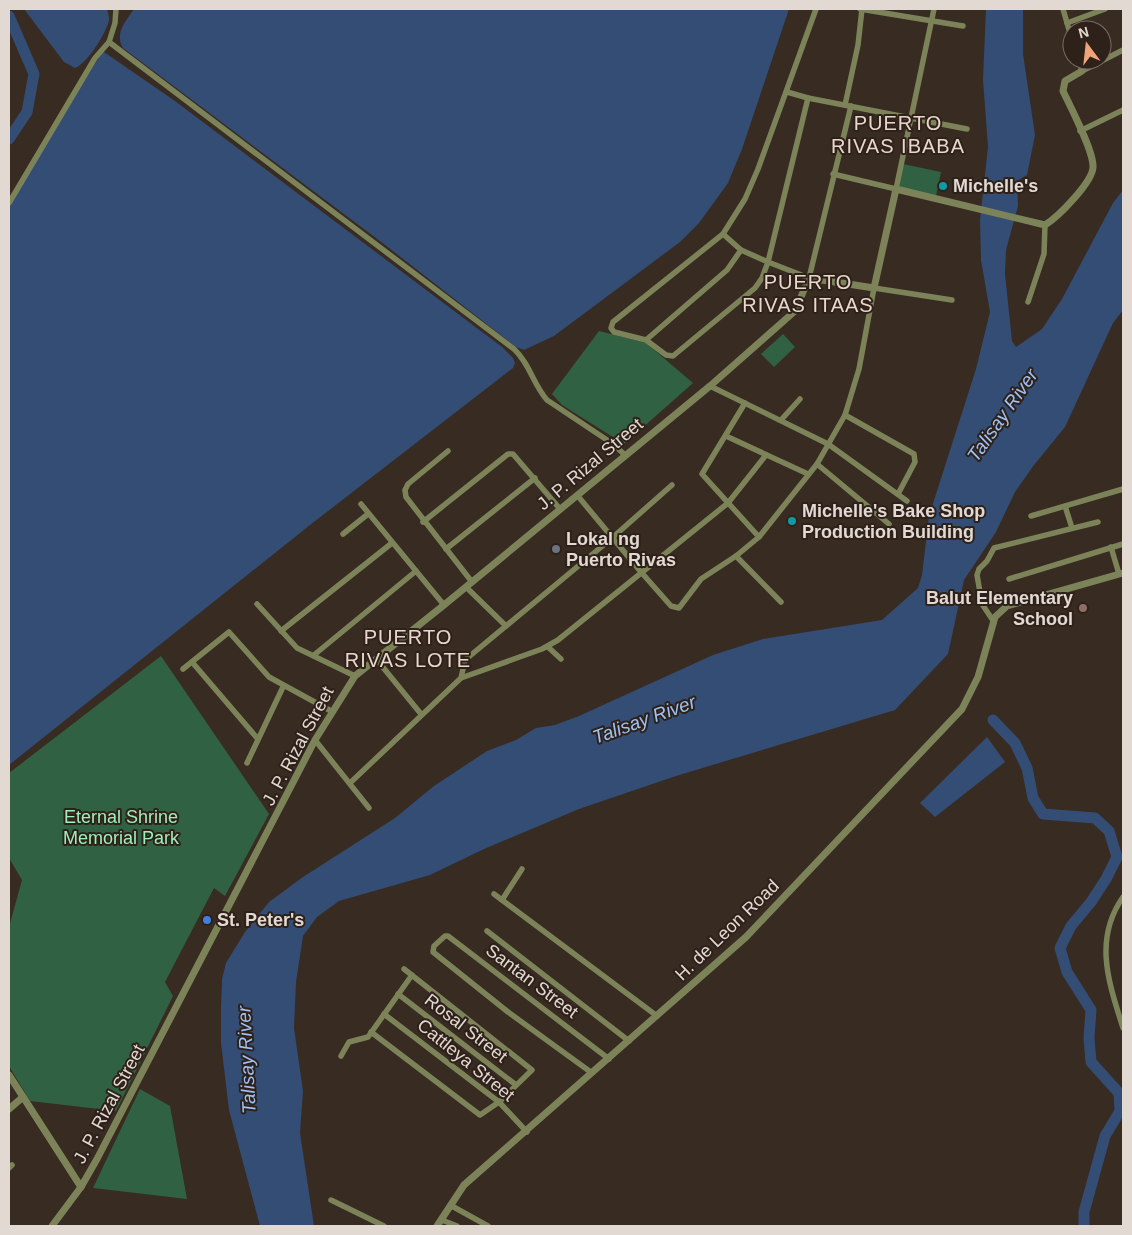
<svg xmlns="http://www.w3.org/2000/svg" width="1132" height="1235" font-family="Arial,sans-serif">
	<rect width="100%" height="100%" fill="#382b22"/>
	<!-- green -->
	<g fill="#306143">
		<polygon points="903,164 941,172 936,196 897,188"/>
		<polygon points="599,331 646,343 693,383 624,444 562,405 552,394"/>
		<polygon points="783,334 795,347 774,367 761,354"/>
		<polygon points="161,656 269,814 225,896 214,888 165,982 173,996 116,1111 30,1101 9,1066 9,927 22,880 9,858 9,773"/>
		<polygon points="140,1089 170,1106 187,1199 93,1188"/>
	</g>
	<!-- water -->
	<g fill="#334d75">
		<path d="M24,9H107C108,13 109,16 109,20C107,32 87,64 75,68L64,62Z"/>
		<path d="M134,9H789L742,149L728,183L699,223L680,242L554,336L524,350L516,347L384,244L123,48C114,33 126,21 134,9Z"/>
		<polygon points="986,9 1023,9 1023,54 1035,135 1027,175 1017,181 1018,206 1006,250 1005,274 1012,341 1016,347 1042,329 1062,299 1113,203 1123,190 1123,310 1113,323 1065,427 1034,465 1015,492 996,532 964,580 948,654 895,710 676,776 579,809 484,849 430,875 339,901 317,917 303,936 296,982 294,1028 303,1091 300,1133 314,1226 260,1226 229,1110 221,1043 221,1009 222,979 226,963 245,932 269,902 303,877 395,818 434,786 487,751 516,740 536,728 555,725 579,716 713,655 763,639 882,620 918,588 922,575 929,516 976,369 990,312 981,260 980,220 988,147 983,80"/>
		<path d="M104,52L175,101L502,347L513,358L515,363L513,368L310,525L9,765V206C41,156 69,103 102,53Z"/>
		<polygon points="987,737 1005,762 935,817 920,803"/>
	</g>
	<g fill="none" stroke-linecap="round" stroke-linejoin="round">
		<!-- river -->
		<g stroke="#334d75" stroke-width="11">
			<polyline points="9,16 34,74 27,112 9,139"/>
			<polyline points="993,720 1015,743 1027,768 1033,798 1043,814 1095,818 1109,831 1117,857 1106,879 1091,902 1071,926 1060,948 1067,972 1091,1010 1089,1038 1091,1062 1119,1093 1120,1111 1105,1136 1084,1212 1084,1226"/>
		</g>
		<!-- minor -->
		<g stroke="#7c8359" stroke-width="5.5">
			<path d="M116,9L115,23L109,42L514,349C530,364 533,384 547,400L613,444L625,455"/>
			<polyline points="860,9 963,26"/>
			<polyline points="1063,9 1072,40"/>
			<polyline points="1067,23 1105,9"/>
			<polyline points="1079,60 1082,71 1123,50"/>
			<polyline points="787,92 808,98 967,129"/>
			<polyline points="808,98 768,262 809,278 851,106"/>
			<polyline points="845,105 858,45 862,9"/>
			<polyline points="1080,131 1123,110"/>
			<polyline points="833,174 896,189 934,9"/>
			<polyline points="9,203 95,58 109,42"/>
			<polyline points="723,234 741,250 768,262 762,278 755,288 673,356 666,355 646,340 614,332 611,328 613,322 723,234 745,199 758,169 816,9"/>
			<polyline points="1028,302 1044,254 1045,225"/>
			<polyline points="646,340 727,270 741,250"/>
			<polyline points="710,386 828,444 907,501"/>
			<polyline points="745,403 702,474 759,537"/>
			<polyline points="845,415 914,454 915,462 898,494"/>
			<polyline points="781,420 800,399"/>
			<polyline points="726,436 808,474"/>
			<polyline points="448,451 408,484 405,490 406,497 472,582"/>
			<polyline points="817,464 889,524"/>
			<polyline points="577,495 641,572 671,606 679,608 701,579 736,556 759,537 817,464 845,415 859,369 874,288 952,300"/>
			<polyline points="361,504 444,605"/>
			<polyline points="1065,506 1072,528"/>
			<polyline points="1031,516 1123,489"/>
			<polyline points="423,522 508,454 513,454 560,509"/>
			<polyline points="343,534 368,514"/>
			<polyline points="1111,547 1119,574"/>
			<polyline points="446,549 535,478"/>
			<polyline points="736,556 781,602"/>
			<polyline points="1009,579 1123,544"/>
			<polyline points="466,587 506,626"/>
			<polyline points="257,604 297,648 355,676"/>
			<polyline points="994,622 982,604 977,575 979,569 987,561 994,548 1098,522"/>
			<polyline points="281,631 392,543"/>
			<polyline points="548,647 561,659"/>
			<polyline points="314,655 416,571"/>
			<polyline points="377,660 421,714"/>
			<polyline points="192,662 257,738"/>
			<polyline points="183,669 229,632 269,677 331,711"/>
			<polyline points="461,678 542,649 558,640 728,503 766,455"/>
			<polyline points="315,740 369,808"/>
			<polyline points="247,763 283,687"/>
			<polyline points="350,783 461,678 465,660 612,538 672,485"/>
			<polyline points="494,894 657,1016"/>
			<path d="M1123,897C1093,940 1109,983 1123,1028"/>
			<polyline points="502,900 522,869"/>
			<polyline points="487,931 629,1041"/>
			<polyline points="398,994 516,1085"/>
			<polyline points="384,1014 499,1102 527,1132"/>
			<polyline points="371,1032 480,1115 499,1102 532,1070 404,969"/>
			<polyline points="341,1056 349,1042 368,1037 412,975"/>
			<polyline points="592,1073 508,1012 433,952 434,946 445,936 448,936 609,1059"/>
			<polyline points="9,1168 12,1165"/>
			<polyline points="331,1200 384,1226"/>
			<polyline points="450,1205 488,1226"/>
			<polyline points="442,1220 457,1226"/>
		</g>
		<!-- tertiary -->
		<g stroke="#7c8359" stroke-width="7">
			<polyline points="9,1075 81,1187"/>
			<polyline points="9,1109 23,1097"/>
			<path d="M52,1226L81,1187L97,1159L315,740L355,676L444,605L710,386L795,311L809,278L874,288L896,189L1045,225C1058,217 1094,181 1093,166C1093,150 1071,108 1063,91L1065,81L1082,71"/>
			<polyline points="437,1226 464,1185 746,937 962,709 978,677 995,617 1007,606 1123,573"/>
		</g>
	</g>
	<!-- markers -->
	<g fill="#0f9aa8" stroke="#2e2119" stroke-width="2">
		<circle cx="943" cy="186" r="5"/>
		<circle cx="792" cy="521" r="5"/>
	</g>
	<circle fill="#6b7280" stroke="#2e2119" stroke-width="2" cx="556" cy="549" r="5"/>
	<circle fill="#8d6e63" stroke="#2e2119" stroke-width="2" cx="1083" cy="608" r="5"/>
	<circle fill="#3f7fe0" stroke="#2e2119" stroke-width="2" cx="207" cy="920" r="5"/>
	<g text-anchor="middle" stroke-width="4" stroke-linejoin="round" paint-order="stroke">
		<!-- poi labels -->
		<g font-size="18" font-weight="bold" fill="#e2d9d3" stroke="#2e2119" text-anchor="start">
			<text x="953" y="192">Michelle's</text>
			<text x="802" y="517">Michelle's Bake Shop<tspan x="802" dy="21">Production Building</tspan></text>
			<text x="566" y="545">Lokal ng<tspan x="566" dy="21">Puerto Rivas</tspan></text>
			<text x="1073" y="604" text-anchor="end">Balut Elementary<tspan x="1073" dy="21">School</tspan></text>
			<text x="217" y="926">St. Peter's</text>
		</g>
		<!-- street labels -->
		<g font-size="18" fill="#e2d9d3" stroke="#2e2119">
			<text transform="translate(590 464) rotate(-40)" y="6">J. P. Rizal Street</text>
			<text transform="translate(298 746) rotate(-62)" y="6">J. P. Rizal Street</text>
			<text transform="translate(727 930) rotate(-44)" y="6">H. de Leon Road</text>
			<text transform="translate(532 981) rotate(37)" y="6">Santan Street</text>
			<text transform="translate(466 1028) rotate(38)" y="6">Rosal Street</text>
			<text transform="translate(466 1060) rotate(39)" y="6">Cattleya Street</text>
			<text transform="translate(109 1104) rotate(-62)" y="6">J. P. Rizal Street</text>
		</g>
		<!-- park labels -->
		<g font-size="18" fill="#a0eebb" stroke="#2e2119">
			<text x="121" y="823">Eternal Shrine<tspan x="121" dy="21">Memorial Park</tspan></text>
		</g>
		<!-- water labels -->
		<g font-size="19" font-style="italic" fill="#9ec1f5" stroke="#2e2119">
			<text transform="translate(1002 415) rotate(-55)" y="7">Talisay River</text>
			<text transform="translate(644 719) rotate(-20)" y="7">Talisay River</text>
			<text transform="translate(246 1060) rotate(-93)" y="7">Talisay River</text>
		</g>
		<!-- quarter labels -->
		<g font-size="20" letter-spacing="1" fill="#e8d7cc" stroke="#2e2119">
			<text x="898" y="130">PUERTO<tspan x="898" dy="23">RIVAS IBABA</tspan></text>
			<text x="808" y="289">PUERTO<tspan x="808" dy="23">RIVAS ITAAS</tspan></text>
			<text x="408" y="644">PUERTO<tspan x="408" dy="23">RIVAS LOTE</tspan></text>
		</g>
	</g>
	<!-- border -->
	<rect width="1132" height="1235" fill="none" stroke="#e2d9d3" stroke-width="20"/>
	<!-- north arrow -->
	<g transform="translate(1087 45) rotate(345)"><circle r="24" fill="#2e2119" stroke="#766b63"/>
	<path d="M0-4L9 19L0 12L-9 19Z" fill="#f0a279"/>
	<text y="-8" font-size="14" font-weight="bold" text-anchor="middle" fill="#e2d9d3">N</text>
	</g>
</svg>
